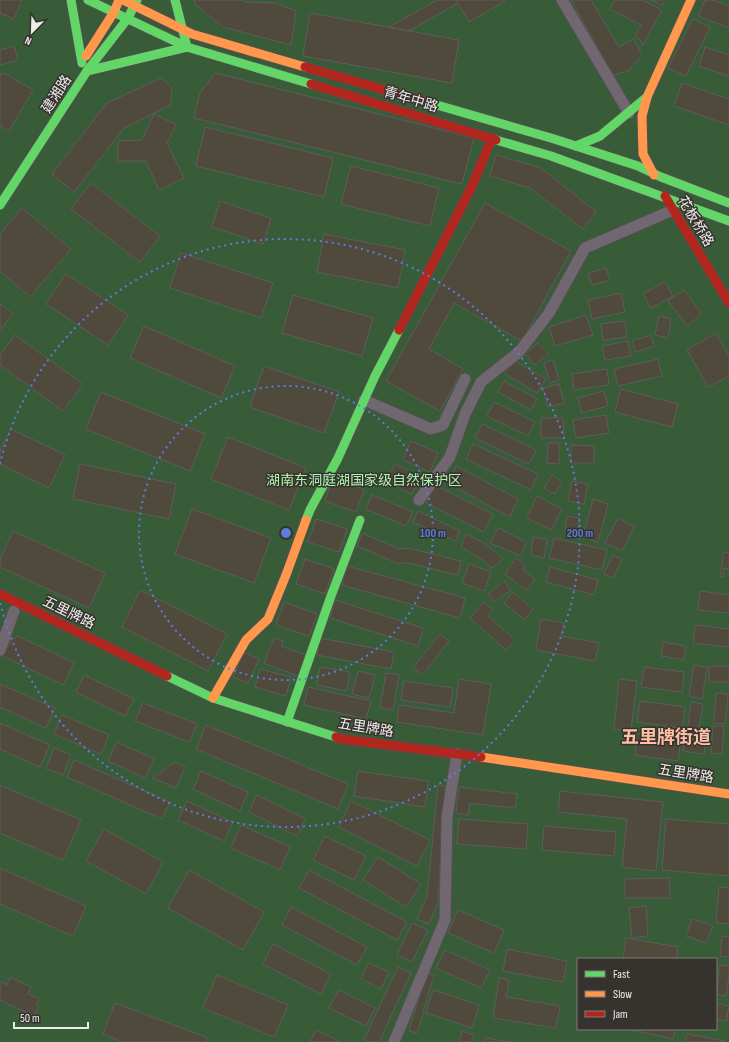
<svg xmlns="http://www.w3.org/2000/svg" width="729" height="1042" font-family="'Sofia Sans Condensed','Noto Sans SC',sans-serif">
	<rect width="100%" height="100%" fill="#353330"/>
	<!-- green -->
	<path fill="#385b38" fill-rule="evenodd" d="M0,0H729V1042H0ZM578,959H716V1029H578Z"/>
	<!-- building -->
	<g fill="#504a3d" stroke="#5e5d5b">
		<polygon points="0,0 22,0 14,19 0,13"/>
		<polygon points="194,0 244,0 245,2 275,3 296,11 291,45 223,27 195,4"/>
		<polygon points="437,0 456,0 458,3 409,31 389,27"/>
		<polygon points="456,0 504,0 505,1 469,22"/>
		<polygon points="571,0 591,0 619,47 634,39 642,55 628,71 613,75"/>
		<polygon points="615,0 643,0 662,10 643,45 636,34 641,25 610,9"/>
		<polygon points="651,0 665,0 662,5"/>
		<polygon points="705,0 713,0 729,6 729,28 698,16"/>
		<polygon points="310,13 459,40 452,83 303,56"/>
		<polygon points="693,19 710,27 686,76 668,68"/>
		<polygon points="14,46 18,60 0,65 0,50"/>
		<polygon points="705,47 729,55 729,76 699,66"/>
		<polygon points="4,73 33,90 9,131 0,126 0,74"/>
		<polygon points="215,73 474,138 462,184 194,118 200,93"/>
		<polygon points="161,78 172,88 170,105 124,128 74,192 52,174 107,103"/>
		<polygon points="682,83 729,99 729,125 674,106"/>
		<polygon points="154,114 176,125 167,143 184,178 159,190 146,161 118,161 118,141 142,140"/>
		<polygon points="205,127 333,158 324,197 196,166"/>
		<polygon points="496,155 541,168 596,212 583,229 530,188 490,176"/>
		<polygon points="351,166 439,188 430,226 341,204"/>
		<polygon points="91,183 160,236 140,262 71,209"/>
		<polygon points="220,201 271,218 263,244 212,227"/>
		<polygon points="485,203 571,251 522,341 454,303 429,349 463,369 440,411 386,381"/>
		<polygon points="22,208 71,249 30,297 0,271 0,234"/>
		<polygon points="324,234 405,250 398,288 317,272"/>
		<polygon points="181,253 273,283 261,318 170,288"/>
		<polygon points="606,268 610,280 592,285 588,273"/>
		<polygon points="66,274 128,315 108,345 46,304"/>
		<polygon points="665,282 673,296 651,308 643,294"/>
		<polygon points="684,290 702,314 687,326 668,301"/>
		<polygon points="621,293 625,312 592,319 588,300"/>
		<polygon points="293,295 373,318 362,356 282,333"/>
		<polygon points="0,304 13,314 0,330"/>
		<polygon points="586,315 593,335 555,346 549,327"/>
		<polygon points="659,316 671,319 668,338 655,335"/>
		<polygon points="625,321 627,337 603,340 601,324"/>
		<polygon points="144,326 235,366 221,398 130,358"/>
		<polygon points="716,333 729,356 729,376 708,387 687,350"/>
		<polygon points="15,335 83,384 63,411 0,365 0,355"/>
		<polygon points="651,335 654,346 636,352 632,341"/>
		<polygon points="628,341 631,356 605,360 602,346"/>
		<polygon points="538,343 548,354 535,365 525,354"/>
		<polygon points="658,359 662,376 618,386 614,369"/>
		<polygon points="513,360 546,379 537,393 505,374"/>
		<polygon points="553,360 559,380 550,383 544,363"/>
		<polygon points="264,366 339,392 324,433 250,407"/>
		<polygon points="607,369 609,385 574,390 572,374"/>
		<polygon points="504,381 537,399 531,410 498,392"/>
		<polygon points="559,384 564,403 548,407 543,388"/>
		<polygon points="621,389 678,404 672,427 615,412"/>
		<polygon points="604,391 608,406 582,413 578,398"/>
		<polygon points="101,392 205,434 190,471 86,429"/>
		<polygon points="494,402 535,422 528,436 487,416"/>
		<polygon points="606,415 609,433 576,438 573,420"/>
		<polygon points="541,418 563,418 564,438 541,438"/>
		<polygon points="482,424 536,450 529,464 475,438"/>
		<polygon points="11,429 65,455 49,488 0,464 0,451"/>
		<polygon points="228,437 306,468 289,510 211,479"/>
		<polygon points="411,441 438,453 430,472 403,460"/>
		<polygon points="548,443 559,443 559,464 547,463"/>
		<polygon points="473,444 538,474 531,490 466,459"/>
		<polygon points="571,445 594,446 594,463 571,463"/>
		<polygon points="80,464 176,484 169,519 73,499"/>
		<polygon points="395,464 420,477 412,494 386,482"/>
		<polygon points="456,466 518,499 510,517 449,484"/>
		<polygon points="552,475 562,482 555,494 544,488"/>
		<polygon points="333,478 364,489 356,512 325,501"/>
		<polygon points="572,481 588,484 584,504 568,501"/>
		<polygon points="435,485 493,514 484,532 426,503"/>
		<polygon points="372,495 413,512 406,526 366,509"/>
		<polygon points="537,496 562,509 551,530 527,518"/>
		<polygon points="593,499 608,504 598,542 583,537"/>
		<polygon points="192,509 271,538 254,583 175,554"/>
		<polygon points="418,511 460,531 455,541 413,522"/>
		<polygon points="567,516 579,518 578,532 565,530"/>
		<polygon points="618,518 634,527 622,551 605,543"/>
		<polygon points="316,519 347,529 339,552 308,542"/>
		<polygon points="498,528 526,542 521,556 490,543"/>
		<polygon points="13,531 105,573 89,608 0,567 0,560"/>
		<polygon points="362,533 399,549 408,548 461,561 458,575 409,563 397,563 357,546"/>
		<polygon points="466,534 484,543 503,559 492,568 477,556 461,547"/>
		<polygon points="533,537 547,539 544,558 531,555"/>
		<polygon points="554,538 607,550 602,570 549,558"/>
		<polygon points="724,552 729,553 729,569 724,568 723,577 720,576"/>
		<polygon points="613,555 622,559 613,578 604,574"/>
		<polygon points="516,558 525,565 522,569 535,579 526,590 505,574"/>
		<polygon points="305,559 334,569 325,594 296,584"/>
		<polygon points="469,564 491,572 484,591 462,583"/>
		<polygon points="347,566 465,598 460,618 342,585"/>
		<polygon points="550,567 598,580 594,595 546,582"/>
		<polygon points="504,581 511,590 494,602 488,594"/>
		<polygon points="140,590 227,634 208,671 122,627"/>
		<polygon points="700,591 729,595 729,613 698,610"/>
		<polygon points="513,592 533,609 525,620 504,603"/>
		<polygon points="335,600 423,628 418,646 330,618"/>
		<polygon points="284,602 317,614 309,636 276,625"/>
		<polygon points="484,602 493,610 488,616 515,640 506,650 470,618"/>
		<polygon points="541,619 564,623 561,636 599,643 595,661 536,650"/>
		<polygon points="695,625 729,629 729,647 693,643"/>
		<polygon points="440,634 449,641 422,675 413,668"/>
		<polygon points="18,636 74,663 63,685 3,656 11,640"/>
		<polygon points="274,638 283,641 281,646 306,655 298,676 264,663"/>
		<polygon points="320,638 394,652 391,669 317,655"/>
		<polygon points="663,642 686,646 684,660 661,656"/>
		<polygon points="244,652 259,659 248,683 233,677"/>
		<polygon points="694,665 707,667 702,699 689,696"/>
		<rect x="709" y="666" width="20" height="16"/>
		<polygon points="320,667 350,672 347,691 317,685"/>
		<polygon points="644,667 684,672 682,692 641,687"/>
		<polygon points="260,669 291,677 286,696 255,687"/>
		<polygon points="358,671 375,675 369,698 352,694"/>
		<polygon points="386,673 399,675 393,710 380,708"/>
		<polygon points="84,675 134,699 125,716 76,692"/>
		<polygon points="459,679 491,684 483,735 397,722 399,705 454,713"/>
		<polygon points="619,679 637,681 631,731 614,729"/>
		<polygon points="404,681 453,688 450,707 401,700"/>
		<polygon points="0,684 55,708 46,728 0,707"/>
		<polygon points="308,687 371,701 366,719 304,705"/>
		<polygon points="716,693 728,694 725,724 714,723"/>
		<polygon points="640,701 685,707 682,728 637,722"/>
		<polygon points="691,702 703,704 698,734 687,732"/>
		<polygon points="143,703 197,724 189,742 135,721"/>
		<polygon points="62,715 109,735 101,754 54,734"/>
		<polygon points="0,723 50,745 40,767 0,749"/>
		<polygon points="206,725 348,784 338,809 196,749"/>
		<polygon points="713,726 724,726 722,754 711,753"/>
		<polygon points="637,734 681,739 678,761 635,755"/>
		<polygon points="684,738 706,741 704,754 683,751"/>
		<polygon points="117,742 154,759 145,778 108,761"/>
		<polygon points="54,748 71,755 63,775 46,768"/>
		<polygon points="74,760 170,802 162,819 67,777"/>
		<polygon points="175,762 185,767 176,788 153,778"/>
		<polygon points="201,771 248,792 240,811 193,789"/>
		<polygon points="358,771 428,781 425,807 354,796"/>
		<polygon points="0,785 81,820 63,860 0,833"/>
		<polygon points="438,785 445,786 438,903 429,924 417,919 427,896"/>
		<polygon points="459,787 517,794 515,808 470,803 468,815 456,813"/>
		<polygon points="560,791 663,802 656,871 622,867 627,819 558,812"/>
		<polygon points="257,795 305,819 297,836 249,812"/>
		<polygon points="187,801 233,822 224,841 178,820"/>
		<polygon points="351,801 430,840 417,866 339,827"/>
		<polygon points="459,819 528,824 526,849 457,844"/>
		<polygon points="666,819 729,824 729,876 662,870"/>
		<polygon points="241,825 290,847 280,870 231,848"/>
		<polygon points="544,826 616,832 614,856 542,850"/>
		<polygon points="104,829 163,862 146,894 86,861"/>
		<polygon points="325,836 366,856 354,880 313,860"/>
		<polygon points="378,857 421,884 406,907 363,880"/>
		<polygon points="0,868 86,906 73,936 0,904"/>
		<polygon points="189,870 264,912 243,950 168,908"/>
		<polygon points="309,870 407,922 397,940 299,888"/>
		<polygon points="669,878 670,898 625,898 625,879"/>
		<polygon points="719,887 729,888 729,924 716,923"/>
		<polygon points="646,906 648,936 632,938 629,908"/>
		<polygon points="291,907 367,947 357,965 282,925"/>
		<polygon points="458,910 504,930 494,953 448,933"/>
		<polygon points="692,919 713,926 706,943 686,936"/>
		<polygon points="412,923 428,930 412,962 397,955"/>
		<polygon points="722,936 729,937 729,957 720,956"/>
		<polygon points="626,938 678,947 676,959 623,959"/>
		<polygon points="273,944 331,974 321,994 263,964"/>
		<polygon points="507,949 567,961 563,982 503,971"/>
		<polygon points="445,950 490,970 481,988 436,968"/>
		<polygon points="369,963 389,972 381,989 361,979"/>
		<polygon points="720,965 729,966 729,975 726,996 716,994"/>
		<polygon points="398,967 411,973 379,1042 368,1042 364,1040"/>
		<polygon points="426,973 434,975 417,1033 409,1031"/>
		<polygon points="217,975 288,1005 274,1037 203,1008"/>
		<polygon points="10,977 31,987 28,994 39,999 36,1005 39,1006 34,1016 0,1000 0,981 7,985"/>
		<polygon points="499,978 509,980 506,997 560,1006 556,1028 493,1018"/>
		<polygon points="339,990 375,1008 366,1026 329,1008"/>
		<polygon points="433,990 479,1005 472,1028 426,1013"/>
		<polygon points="115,1003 208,1038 207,1042 123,1042 103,1034"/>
		<polygon points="716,1003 729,1006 726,1021 716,1019"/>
		<polygon points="628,1029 675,1029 673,1039"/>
		<polygon points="316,1030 341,1042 310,1042"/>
		<polygon points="462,1031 474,1035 471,1042 459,1042"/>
		<polygon points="687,1034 725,1041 725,1042 685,1042"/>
		<polygon points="485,1038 511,1042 484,1042"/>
	</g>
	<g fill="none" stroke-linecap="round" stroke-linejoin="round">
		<defs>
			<g id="street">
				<polyline points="562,0 629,113"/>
				<polyline points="364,400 431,429 443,425 465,379"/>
				<polyline points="419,500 450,457 465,414 481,382 519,352 549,313 585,248 673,210"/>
				<polyline points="0,650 14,611"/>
				<polyline points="394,1042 445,920 447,817 457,754"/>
			</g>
			<g id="fast">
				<polyline points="71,0 82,63"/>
				<polyline points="88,0 187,47 311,84"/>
				<polyline points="87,71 187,47 175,0"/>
				<polyline points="430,103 551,138 638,166 661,177 729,203"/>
				<polyline points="496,140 551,156 729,221"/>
				<polyline points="576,146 600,136 647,97"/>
				<polyline points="0,205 87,71 128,18 137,0"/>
				<polyline points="306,520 310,510 338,458 375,376 399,330"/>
				<polyline points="167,676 213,698 336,737"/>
				<polyline points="287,722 331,596 360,520"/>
			</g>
			<g id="slow">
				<polyline points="123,0 192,34 305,67"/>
				<polyline points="86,56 114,12 119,0"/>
				<polyline points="654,175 643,154 642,116 647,97 691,0"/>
				<polyline points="213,698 246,640 268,619 286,575 306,520"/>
				<polyline points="481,757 729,794"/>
			</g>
			<g id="jam">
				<polyline points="305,67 430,103"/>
				<polyline points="311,84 496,140"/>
				<polyline points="665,196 729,303"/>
				<polyline points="399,330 472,186 492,138"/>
				<polyline points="0,594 167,676"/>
				<polyline points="336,737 342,739 481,757"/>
			</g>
		</defs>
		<!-- street casing -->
		<use href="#street" stroke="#52514e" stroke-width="13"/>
		<!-- fast casing -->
		<use href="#fast" stroke="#52514e" stroke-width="11"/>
		<!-- slow casing -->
		<use href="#slow" stroke="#52514e" stroke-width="11"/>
		<!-- jam casing -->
		<use href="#jam" stroke="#52514e" stroke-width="11"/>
		<!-- street -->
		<use href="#street" stroke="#716771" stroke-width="11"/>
		<!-- fast -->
		<use href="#fast" stroke="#63d668" stroke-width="9"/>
		<!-- slow -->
		<use href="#slow" stroke="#ff974d" stroke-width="9"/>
		<!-- jam -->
		<use href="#jam" stroke="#b3261e" stroke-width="9"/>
	</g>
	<!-- distance rings -->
	<g fill="none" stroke="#5c7ddd" stroke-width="2" stroke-dasharray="2 4">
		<circle cx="286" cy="533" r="147"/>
		<path d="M0 464A294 294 0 1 1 0 602"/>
	</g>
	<g text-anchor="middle" stroke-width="3" stroke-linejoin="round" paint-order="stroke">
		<!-- street labels -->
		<g font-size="14" fill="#eeece9" stroke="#36332f">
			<text transform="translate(56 94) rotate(-57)" y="5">建湘路</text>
			<text transform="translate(411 99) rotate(17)" y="5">青年中路</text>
			<text transform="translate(696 221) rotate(59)" y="5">花板桥路</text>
			<text transform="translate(69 612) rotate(26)" y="5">五里牌路</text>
			<text transform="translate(366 727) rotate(9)" y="5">五里牌路</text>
			<text transform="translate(686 773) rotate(9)" y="5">五里牌路</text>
		</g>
		<!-- park labels -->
		<g font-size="14" fill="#aff4af" stroke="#36332f">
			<text x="364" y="485">湖南东洞庭湖国家级自然保护区</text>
		</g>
		<!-- district labels -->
		<g font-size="18" font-weight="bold" fill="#ffc1a6" stroke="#36332f">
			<text x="666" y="743">五里牌街道</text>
		</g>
	</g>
	<circle cx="286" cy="533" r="6" fill="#5c7ddd" stroke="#36332f" stroke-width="2"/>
	<g font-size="12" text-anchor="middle" font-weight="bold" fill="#5c7ddd" stroke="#36332f" stroke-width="3" stroke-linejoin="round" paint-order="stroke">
		<text x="433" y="537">100 m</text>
		<text x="580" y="537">200 m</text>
	</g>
	<!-- legend -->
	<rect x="577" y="958" width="140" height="72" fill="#36332f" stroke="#807d79"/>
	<rect x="585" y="971" width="20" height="6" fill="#63d668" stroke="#807d79"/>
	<text x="613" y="978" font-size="12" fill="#eeece9">Fast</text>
	<rect x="585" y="991" width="20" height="6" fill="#ff974d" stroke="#807d79"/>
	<text x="613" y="998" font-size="12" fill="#eeece9">Slow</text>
	<rect x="585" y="1011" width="20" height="6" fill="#b3261e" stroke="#807d79"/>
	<text x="613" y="1018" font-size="12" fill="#eeece9">Jam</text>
	<!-- north arrow -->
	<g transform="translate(32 32) rotate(203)" stroke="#36332f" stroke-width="3" paint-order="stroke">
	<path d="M0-3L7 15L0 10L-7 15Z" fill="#eeece9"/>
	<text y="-6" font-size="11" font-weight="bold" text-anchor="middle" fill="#eeece9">N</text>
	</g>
	<!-- scale -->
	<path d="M14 1022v6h74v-6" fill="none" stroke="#eeece9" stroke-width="2"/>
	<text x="20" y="1022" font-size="12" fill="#eeece9" stroke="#36332f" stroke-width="3" paint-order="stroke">50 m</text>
</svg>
